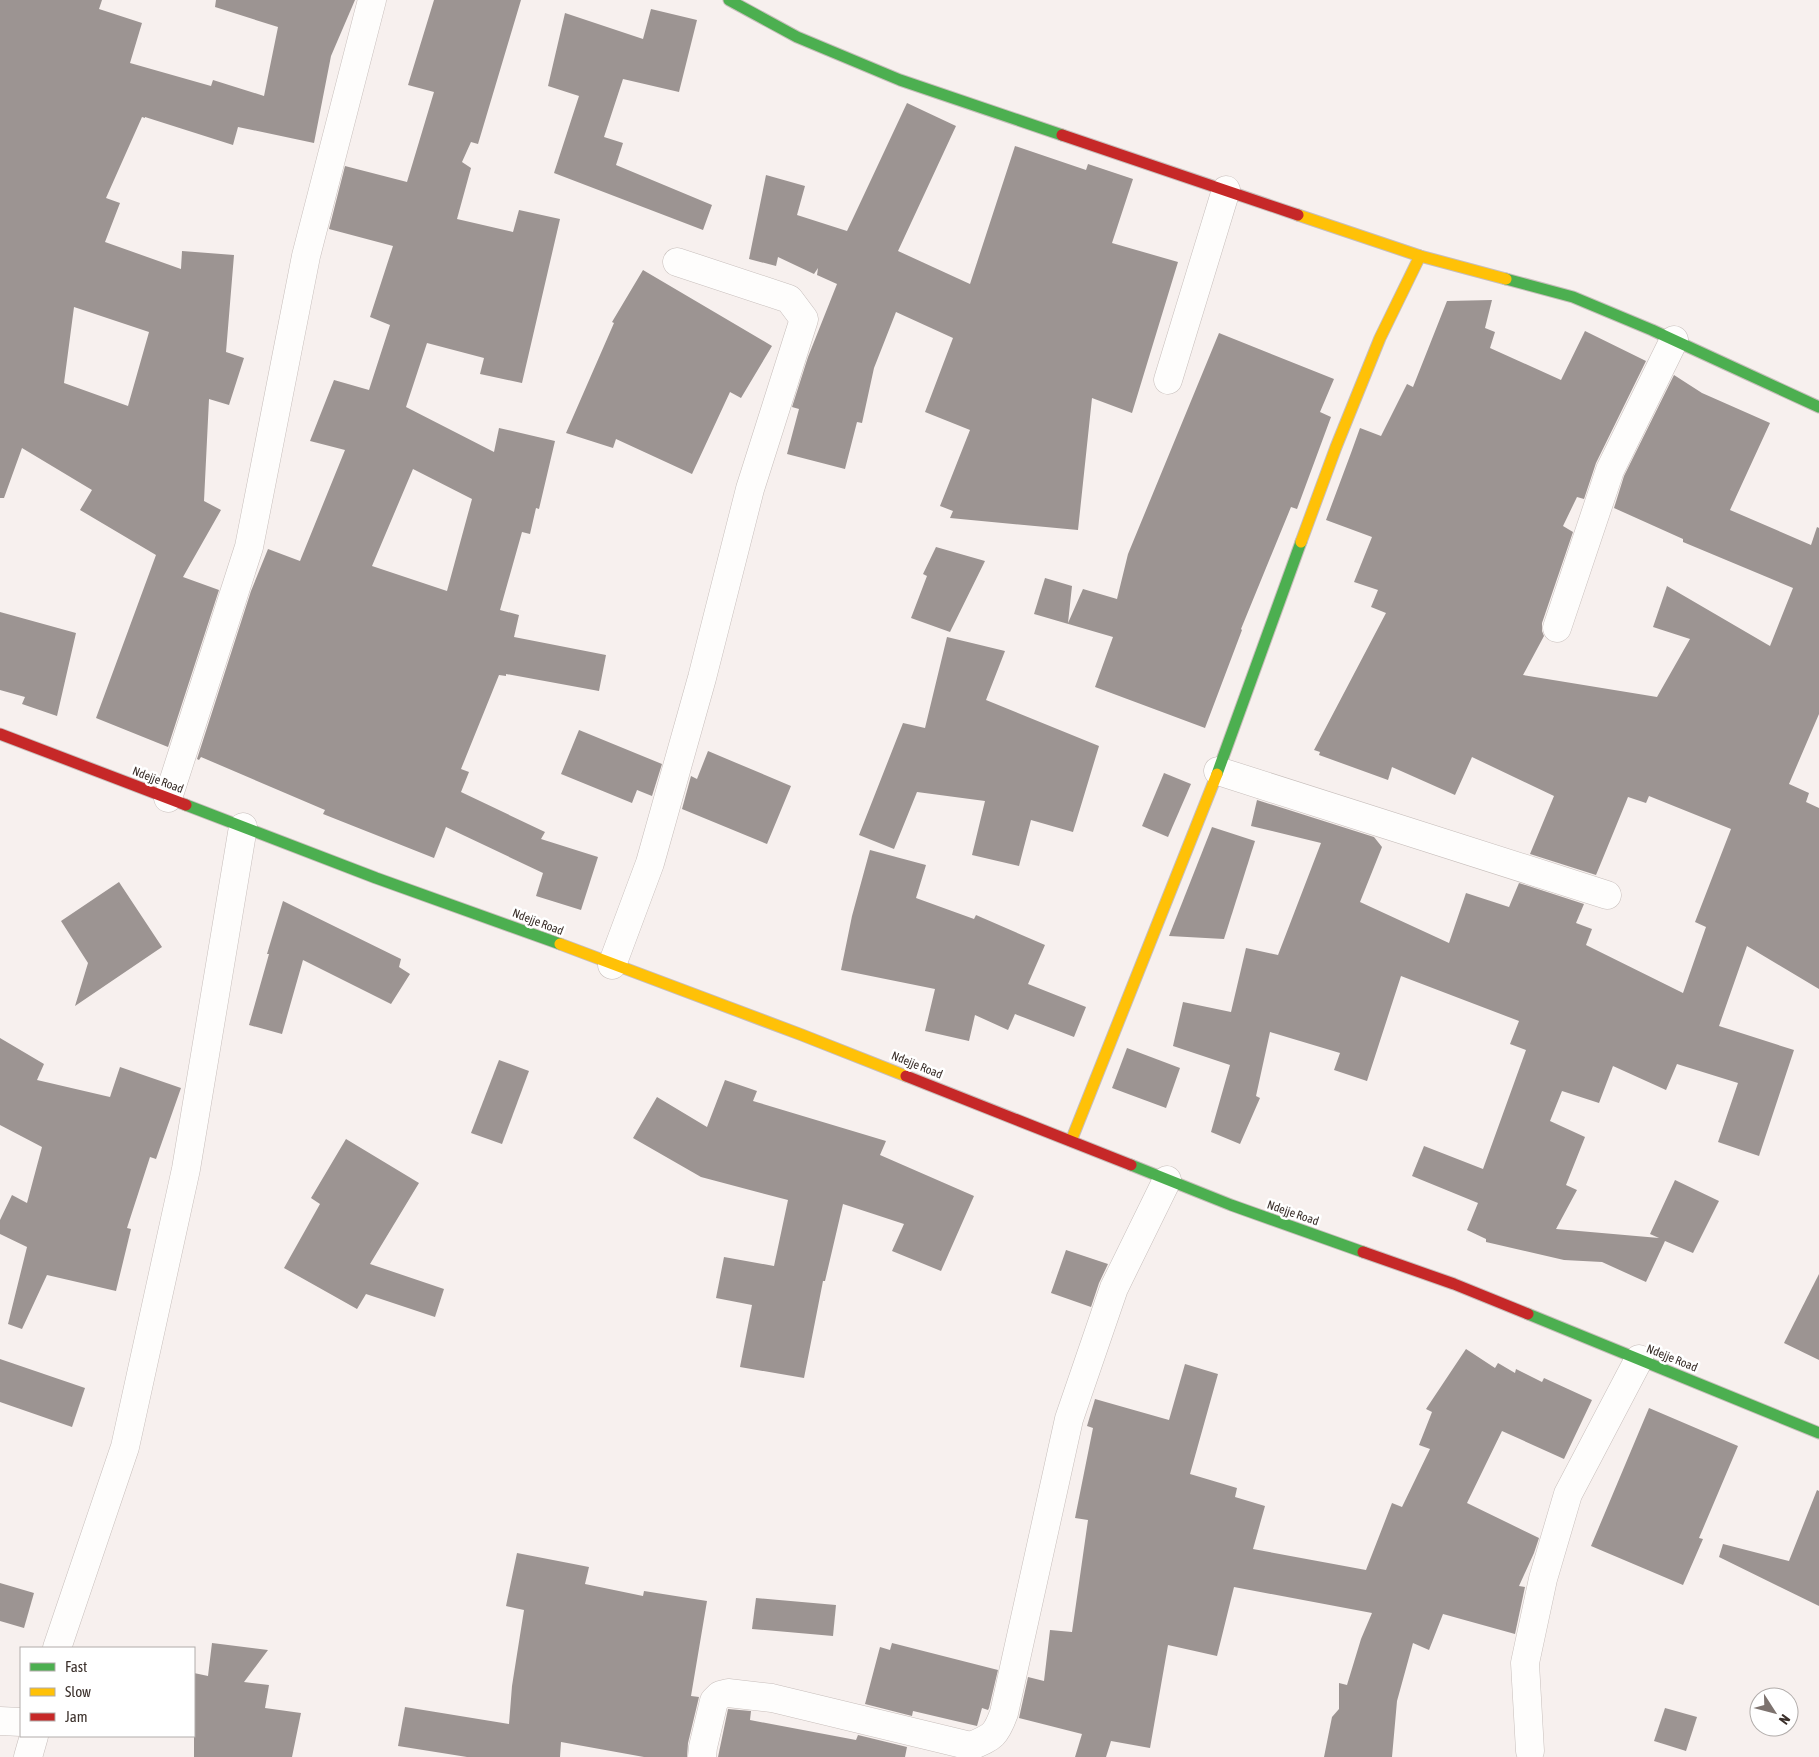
<svg xmlns="http://www.w3.org/2000/svg" width="1819" height="1757" font-family="'Asap Condensed',sans-serif">
	<rect width="100%" height="100%" fill="#f7f0ee"/>
	<!-- building -->
	<g fill="#9c9492" fill-rule="evenodd">
		<path d="M0,0H102L99,9L142,23L130,63L211,86L213,80L264,96L278,27L215,7L216,0H355L331,56L314,143L238,127L233,145L145,117V118L142,117L106,198L120,203L105,242L181,269L182,251L234,255L226,352L244,358L229,405L209,399L204,501L221,510L183,577L219,590L168,747L96,718L156,555L80,510L92,490L22,448L4,498H0ZM74,307L149,332L128,406L64,383Z"/>
		<path d="M434,0H521L478,144L471,142L462,162L471,168L457,219L513,232L519,210L560,219L522,383L480,374L484,358L427,343L406,407L494,452L499,428L555,441L539,509L536,508L530,534L522,532L500,610L519,615L514,637L606,655L599,691L506,674V676L499,675L461,769L469,772L461,792L545,832L541,839L598,857L581,910L536,896L543,873L446,827L434,858L323,814L325,810L201,757L199,760L197,759L251,591L268,549L300,561L345,450L310,441L334,380L369,390L390,325L370,317L393,246L329,229L345,166L407,182L434,92L408,85ZM413,469L472,499L447,591L372,566Z"/>
		<polygon points="651,9 697,20 679,92 623,79 604,137 623,143 616,165 712,205 703,230 554,173 579,96 548,86 565,13 643,39"/>
		<polygon points="907,103 956,126 898,251 970,284 1015,146 1086,170 1088,164 1133,179 1112,243 1178,262 1132,413 1092,398 1078,530 950,518 953,511 940,506 970,430 925,412 953,338 896,312 874,368 862,423 857,422 845,469 787,454 799,409 792,407 808,357 837,284 817,275 818,268 814,274 778,257 776,266 749,259 766,175 805,186 797,215 847,231"/>
		<polygon points="643,270 772,346 741,398 730,392 692,474 616,439 613,448 566,433 614,323 612,322"/>
		<polygon points="1492,300 1485,328 1495,332 1490,348 1561,380 1585,331 1646,361 1596,463 1584,499 1577,497 1563,526 1573,532 1542,623 1542,631 1544,636 1523,675 1657,697 1690,639 1653,627 1667,586 1770,646 1793,588 1683,542 1683,539 1614,508 1624,476 1674,375 1702,393 1770,423 1730,510 1811,545 1817,527 1819,528 1819,714 1789,784 1809,793 1806,802 1819,808 1819,989 1747,946 1719,1026 1794,1050 1759,1156 1718,1142 1738,1083 1677,1064 1666,1090 1613,1066 1599,1103 1562,1091 1550,1121 1585,1137 1566,1185 1577,1190 1556,1229 1659,1238 1650,1234 1675,1180 1719,1201 1693,1253 1665,1241 1646,1282 1602,1262 1564,1260 1486,1242 1486,1239 1467,1230 1478,1203 1412,1176 1424,1146 1483,1169 1526,1050 1510,1044 1519,1021 1401,976 1367,1081 1334,1070 1340,1053 1270,1032 1256,1096 1260,1098 1240,1144 1211,1132 1230,1065 1173,1046 1183,1002 1231,1012 1246,948 1278,955 1321,843 1251,826 1257,800 1374,837 1382,847 1360,902 1449,943 1466,893 1509,907 1519,883 1584,904 1576,923 1592,929 1586,945 1683,993 1706,927 1695,922 1731,829 1649,796 1646,803 1628,797 1596,875 1530,854 1554,796 1472,757 1455,795 1392,767 1388,780 1319,755 1320,752 1314,750 1386,613 1371,607 1378,590 1354,582 1372,537 1326,520 1351,453 1360,428 1381,436 1407,384 1413,387 1447,301"/>
		<polygon points="1219,333 1334,379 1320,412 1331,417 1297,509 1291,507 1241,629 1242,630 1205,728 1095,687 1113,637 1034,614 1045,578 1072,586 1068,623 1083,589 1117,599 1128,554"/>
		<polygon points="936,547 985,561 950,632 911,618 927,576 923,574"/>
		<polygon points="0,612 76,633 57,716 22,704 25,697 0,690"/>
		<polygon points="947,637 1005,651 986,700 1099,746 1073,832 1031,820 1019,866 972,855 985,801 917,792 894,849 859,835 903,723 925,728"/>
		<polygon points="579,730 662,764 652,796 637,790 632,803 561,774"/>
		<polygon points="708,751 791,786 767,844 682,809 691,776 697,779"/>
		<polygon points="1164,773 1191,784 1168,837 1142,826"/>
		<polygon points="1212,827 1255,841 1224,939 1169,936"/>
		<polygon points="870,850 926,865 916,898 974,919 976,915 1045,945 1028,984 1086,1007 1074,1037 1015,1014 1008,1030 975,1015 969,1041 925,1031 935,989 841,970 852,916"/>
		<polygon points="119,882 162,947 75,1006 88,963 61,921"/>
		<polygon points="283,901 401,959 399,967 410,974 391,1004 303,960 282,1034 249,1025 269,954 267,954"/>
		<polygon points="0,1038 44,1064 37,1080 110,1097 120,1067 181,1088 156,1159 150,1157 127,1228 131,1229 116,1291 47,1275 22,1329 8,1324 27,1247 0,1234 0,1220 12,1195 27,1203 42,1147 0,1125"/>
		<polygon points="1127,1048 1180,1068 1166,1108 1112,1088"/>
		<polygon points="499,1060 529,1071 502,1144 471,1133"/>
		<polygon points="725,1080 757,1091 753,1101 886,1141 880,1155 974,1196 941,1271 892,1251 904,1224 843,1204 825,1281 823,1281 804,1378 740,1367 752,1305 716,1298 724,1257 774,1266 788,1200 701,1177 633,1138 657,1097 707,1127"/>
		<polygon points="346,1139 419,1183 370,1264 444,1289 435,1317 366,1294 357,1309 284,1268 320,1204 311,1198"/>
		<polygon points="1066,1250 1108,1264 1099,1283 1091,1307 1051,1293"/>
		<polygon points="1819,1274 1819,1360 1784,1343"/>
		<polygon points="1466,1349 1495,1368 1498,1363 1515,1373 1516,1369 1542,1382 1544,1378 1592,1400 1564,1459 1502,1431 1467,1503 1539,1538 1534,1553 1519,1586 1525,1587 1515,1634 1443,1614 1429,1650 1413,1643 1397,1701 1392,1757 1324,1757 1332,1717 1339,1709 1339,1683 1347,1685 1361,1639 1372,1613 1234,1587 1217,1656 1168,1645 1150,1748 1111,1741 1106,1757 1075,1757 1082,1734 1019,1718 1028,1677 1044,1681 1050,1630 1072,1632 1088,1520 1075,1518 1093,1428 1087,1426 1095,1399 1169,1420 1185,1364 1218,1374 1190,1474 1237,1488 1235,1497 1265,1506 1253,1549 1366,1570 1392,1503 1402,1507 1430,1449 1419,1445 1432,1412 1426,1409"/>
		<polygon points="0,1359 85,1388 72,1427 0,1402"/>
		<polygon points="1649,1408 1738,1446 1699,1538 1703,1539 1683,1585 1591,1546"/>
		<polygon points="1817,1490 1819,1491 1819,1606 1719,1557 1723,1544 1789,1561"/>
		<polygon points="517,1553 589,1567 585,1584 643,1596 644,1591 707,1601 691,1696 699,1697 688,1743 687,1757 644,1757 561,1742 560,1757 467,1757 398,1746 405,1707 509,1724 512,1686 524,1610 506,1606"/>
		<polygon points="0,1583 34,1593 24,1628 0,1621"/>
		<polygon points="756,1598 836,1605 833,1636 752,1629"/>
		<polygon points="212,1643 268,1650 244,1682 269,1685 265,1708 301,1713 292,1757 194,1757 194,1673 208,1676"/>
		<polygon points="892,1643 998,1670 989,1708 988,1710 982,1708 977,1726 913,1711 912,1716 865,1704 880,1647 890,1650"/>
		<polygon points="1665,1708 1697,1717 1686,1751 1654,1741"/>
		<polygon points="728,1709 751,1711 750,1720 856,1740 858,1735 907,1747 905,1757 718,1757"/>
	</g>
	<g fill="none" stroke-linecap="round" stroke-linejoin="round">
		<defs>
			<g id="street">
				<polyline points="1168,380 1226,190"/>
				<polyline points="1557,628 1610,470 1674,340"/>
				<polyline points="1218,771 1607,895"/>
				<polyline points="168,798 249,547 306,256 372,0"/>
				<polyline points="612,965 650,863 702,678 750,489 804,319 789,299 677,262"/>
				<polyline points="57,1648 125,1447 186,1169 243,827"/>
				<polyline points="0,1721 21,1722"/>
				<polyline points="1530,1751 1525,1663 1543,1579 1568,1494 1639,1359"/>
				<polyline points="28,1757 34,1736"/>
				<path d="M702,1757L703,1747L714,1701L720,1695L728,1693L772,1698L971,1746C993,1737 996,1735 1004,1713L1069,1419L1114,1288L1167,1180"/>
			</g>
			<g id="fast">
				<polyline points="729,0 797,37 900,80 1062,135"/>
				<polyline points="1506,279 1573,297 1652,330 1819,407"/>
				<polyline points="1217,774 1301,542"/>
				<polyline points="186,805 376,878 560,944"/>
				<polyline points="1131,1165 1231,1205 1363,1252"/>
				<polyline points="1528,1314 1819,1433"/>
			</g>
			<g id="slow">
				<polyline points="1298,215 1420,256 1506,279"/>
				<polyline points="1301,542 1336,447 1380,338 1420,256"/>
				<polyline points="560,944 802,1035 906,1076"/>
				<polyline points="1071,1141 1217,774"/>
			</g>
			<g id="jam">
				<polyline points="1062,135 1298,215"/>
				<polyline points="0,734 186,805"/>
				<polyline points="906,1076 1131,1165"/>
				<polyline points="1363,1252 1454,1284 1528,1314"/>
			</g>
		</defs>
		<!-- street casing -->
		<use href="#street" stroke="#c7bebb" stroke-width="29"/>
		<!-- fast casing -->
		<use href="#fast" stroke="#c7bebb" stroke-width="13"/>
		<!-- slow casing -->
		<use href="#slow" stroke="#c7bebb" stroke-width="13"/>
		<!-- jam casing -->
		<use href="#jam" stroke="#c7bebb" stroke-width="13"/>
		<!-- street -->
		<use href="#street" stroke="#fefdfc" stroke-width="28"/>
		<!-- fast -->
		<use href="#fast" stroke="#4caf50" stroke-width="11"/>
		<!-- slow -->
		<use href="#slow" stroke="#ffc107" stroke-width="11"/>
		<!-- jam -->
		<use href="#jam" stroke="#c62828" stroke-width="11"/>
	</g>
	<g text-anchor="middle" stroke-width="5" stroke-linejoin="round" paint-order="stroke">
		<!-- street labels -->
		<g font-size="12" fill="#3b302b" stroke="#fff">
			<text transform="translate(158 780) rotate(21)" y="4">Ndejje Road</text>
			<text transform="translate(538 922) rotate(21)" y="4">Ndejje Road</text>
			<text transform="translate(917 1065) rotate(22)" y="4">Ndejje Road</text>
			<text transform="translate(1293 1213) rotate(19)" y="4">Ndejje Road</text>
			<text transform="translate(1672 1358) rotate(22)" y="4">Ndejje Road</text>
		</g>
	</g>
	<!-- legend -->
	<rect x="20" y="1647" width="175" height="90" fill="#ffffff" stroke="#b1acaa"/>
	<rect x="30" y="1663" width="25" height="8" fill="#4caf50" stroke="#b1acaa"/>
	<text x="65" y="1672" font-size="15" fill="#3b302b">Fast</text>
	<rect x="30" y="1688" width="25" height="8" fill="#ffc107" stroke="#b1acaa"/>
	<text x="65" y="1697" font-size="15" fill="#3b302b">Slow</text>
	<rect x="30" y="1713" width="25" height="8" fill="#c62828" stroke="#b1acaa"/>
	<text x="65" y="1722" font-size="15" fill="#3b302b">Jam</text>
	<!-- north arrow -->
	<g transform="translate(1774 1712) rotate(126)"><circle r="24" fill="#ffffff" stroke="#b1acaa"/>
	<path d="M0-4L9 19L0 12L-9 19Z" fill="#7d736f"/>
	<text y="-8" font-size="14" font-weight="bold" text-anchor="middle" fill="#3b302b">N</text>
	</g>
</svg>
